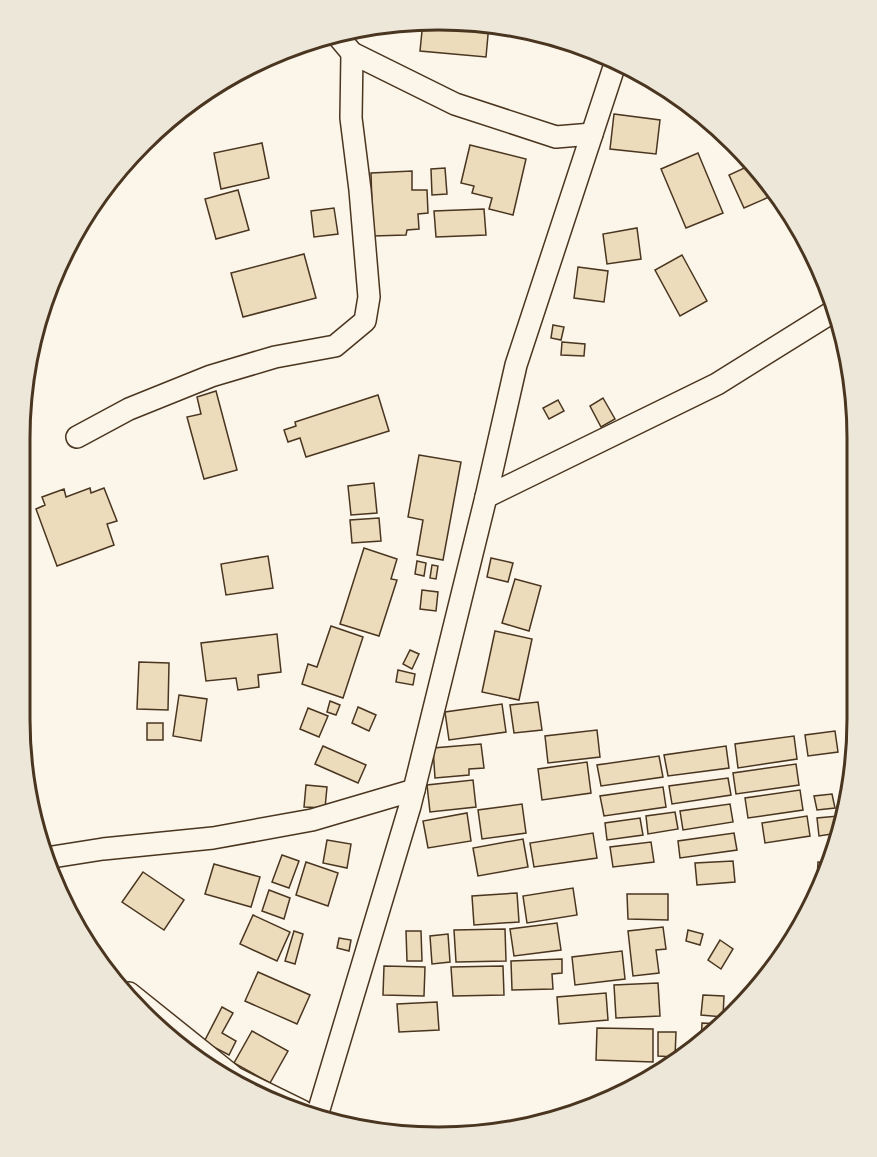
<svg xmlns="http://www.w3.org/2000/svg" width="877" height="1157" font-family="'Work Sans',sans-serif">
	<rect width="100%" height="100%" fill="#fbf6e9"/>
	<!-- building -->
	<g fill="#ecdcbc" stroke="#4a3520" stroke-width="1.5">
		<polygon points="438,20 489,24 486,57 420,51 423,21"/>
		<polygon points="614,114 660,120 656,154 610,149"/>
		<polygon points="262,143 269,178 221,189 214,153"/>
		<polygon points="470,145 526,159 513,215 489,209 492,198 472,193 474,186 461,183"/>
		<polygon points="698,153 723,213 686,228 661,169"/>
		<polygon points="753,164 769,197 744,208 729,175"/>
		<polygon points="445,168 447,194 432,195 431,169"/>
		<polygon points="412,171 412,190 427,190 428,213 418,214 419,229 407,230 406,235 373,236 371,173"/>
		<polygon points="238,190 249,230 216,239 205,199"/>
		<polygon points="334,208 338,234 314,237 311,211"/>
		<polygon points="484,209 486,235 436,237 434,211"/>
		<polygon points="637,228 641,259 607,264 603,234"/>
		<polygon points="304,254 316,298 243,317 231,273"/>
		<polygon points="682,255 707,301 680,316 655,270"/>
		<polygon points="578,267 608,271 604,302 574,298"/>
		<polygon points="553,325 564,327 561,340 551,338"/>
		<polygon points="562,342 585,344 584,356 561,355"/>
		<polygon points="216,391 237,470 204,479 187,417 201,414 197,397"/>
		<polygon points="378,395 389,431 306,457 300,438 288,442 284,430 296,426 295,422"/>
		<polygon points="603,398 615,419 601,427 590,406"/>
		<polygon points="558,400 564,411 549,419 543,408"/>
		<polygon points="419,455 461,462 443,560 417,555 423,520 408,517"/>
		<polygon points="374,483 377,513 351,515 348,486"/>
		<polygon points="90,488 91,493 104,488 117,521 107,524 114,545 57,566 36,509 45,505 42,497 64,489 66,497"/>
		<polygon points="379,518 381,541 352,543 350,520"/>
		<polygon points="364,548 397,559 391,579 397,580 379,636 340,624"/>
		<polygon points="268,556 273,588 226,595 221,564"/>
		<polygon points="491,558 513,563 508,582 487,577"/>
		<polygon points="417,561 426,563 424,576 415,574"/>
		<polygon points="432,565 438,566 436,579 430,578"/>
		<polygon points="515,579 541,586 529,631 502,623"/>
		<polygon points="422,590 438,592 436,611 420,609"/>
		<polygon points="331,626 363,637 343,698 302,684 308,664 317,667"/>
		<polygon points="495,631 532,639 519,700 482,692"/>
		<polygon points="277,634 281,672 258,675 259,687 238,690 236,678 206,681 201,643"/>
		<polygon points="410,650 419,654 412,669 403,664"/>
		<polygon points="139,662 169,663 168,710 137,709"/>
		<polygon points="398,670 415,674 413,685 396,682"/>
		<polygon points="179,695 207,699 201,741 173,736"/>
		<polygon points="330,701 340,705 336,715 327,712"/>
		<polygon points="538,702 542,730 514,733 510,705"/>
		<polygon points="502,704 506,732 449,740 445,712"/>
		<polygon points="358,707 376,715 369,731 352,723"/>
		<polygon points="308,708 328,716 319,737 300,729"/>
		<rect x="147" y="723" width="16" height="17"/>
		<polygon points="597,730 600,757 548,763 545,736"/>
		<polygon points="835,731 838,752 808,756 805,735"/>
		<polygon points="794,736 797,759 738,768 735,744"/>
		<polygon points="481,744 484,768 469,769 469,775 435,778 433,748"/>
		<polygon points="323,746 366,765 358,783 315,764"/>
		<polygon points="726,746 729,768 668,776 664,755"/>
		<polygon points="659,756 663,777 601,786 597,765"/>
		<polygon points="587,762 591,793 542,800 538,769"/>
		<polygon points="796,764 799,785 736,794 733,773"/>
		<polygon points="728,778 731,795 672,804 669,786"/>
		<polygon points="473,780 476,807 430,812 427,785"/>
		<polygon points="306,785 327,787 325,808 304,807"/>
		<polygon points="663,787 666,807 604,816 600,796"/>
		<polygon points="800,790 803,810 748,818 745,798"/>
		<polygon points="832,794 835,808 817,810 814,796"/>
		<polygon points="522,804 526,833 482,839 478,810"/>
		<polygon points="730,804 733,822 683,830 680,811"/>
		<polygon points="675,812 678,829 648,834 646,816"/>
		<polygon points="467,813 471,841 428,848 423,821"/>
		<polygon points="807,816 810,836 765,843 762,823"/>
		<polygon points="838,816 840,827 838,833 819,836 817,818"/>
		<polygon points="640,818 643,835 607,840 605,823"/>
		<polygon points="593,833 597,858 534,867 530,843"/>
		<polygon points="734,833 737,850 680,858 678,841"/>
		<polygon points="523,839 528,867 478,876 473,848"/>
		<polygon points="327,840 351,844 347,868 323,863"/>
		<polygon points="651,842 654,862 613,867 610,847"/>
		<polygon points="282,855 299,861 289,888 272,882"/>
		<polygon points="733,861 735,882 697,885 695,863"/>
		<polygon points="306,862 338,873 328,906 296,895"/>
		<polygon points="818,862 830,863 825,880 817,879"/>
		<polygon points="214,864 260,877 251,907 205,894"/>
		<polygon points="143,872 184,900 164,930 122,902"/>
		<polygon points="573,888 577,915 527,923 523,896"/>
		<polygon points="269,890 290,898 284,919 262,911"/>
		<polygon points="517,893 519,922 474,925 472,896"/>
		<polygon points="627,894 668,894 668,920 628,919"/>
		<polygon points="253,915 290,932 277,961 240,944"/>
		<polygon points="557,923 561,950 514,956 510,929"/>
		<polygon points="663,927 666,949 656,950 659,973 633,976 628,931"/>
		<polygon points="505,929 506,961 456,962 454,930"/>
		<polygon points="688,930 703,934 700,945 686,941"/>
		<polygon points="294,931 303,934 295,964 285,961"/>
		<polygon points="406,931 421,931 422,961 407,961"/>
		<polygon points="448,934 450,962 432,964 430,936"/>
		<polygon points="339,938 351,940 349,951 337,948"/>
		<polygon points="720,940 733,949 721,969 708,960"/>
		<polygon points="622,951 625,979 575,985 572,957"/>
		<polygon points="562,959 562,973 552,974 553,989 512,990 511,961"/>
		<polygon points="384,966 425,967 424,996 383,995"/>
		<polygon points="503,966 504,995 453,996 451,967"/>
		<polygon points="258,972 310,995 297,1024 245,1001"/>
		<polygon points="658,983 660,1016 616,1018 614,985"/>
		<polygon points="606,993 608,1020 559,1024 557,997"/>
		<polygon points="703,995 724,996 723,1017 701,1015"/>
		<polygon points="437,1002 439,1030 399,1032 397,1004"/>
		<polygon points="222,1007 233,1013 222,1033 236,1041 229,1055 204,1042"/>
		<polygon points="702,1023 722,1024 722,1026 701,1043"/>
		<polygon points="597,1028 653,1029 653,1062 596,1060"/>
		<polygon points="252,1031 288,1051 270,1083 234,1063"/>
		<polygon points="658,1032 676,1032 675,1057 658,1056"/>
	</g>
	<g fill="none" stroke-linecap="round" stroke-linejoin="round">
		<defs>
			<g id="street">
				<polyline points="336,34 352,53 455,104 556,137 592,134"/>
				<polyline points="77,437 129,409 211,376 275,357 335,346 365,321 369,297 360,190 351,118 352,53"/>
				<polyline points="486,497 717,384 834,311"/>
				<polyline points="46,858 103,849 213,838 312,820 414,790"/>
				<polyline points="129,993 235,1078 302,1111"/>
				<polyline points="317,1116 410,806 486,497 516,365 616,61"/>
			</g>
		</defs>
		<!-- street casing -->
		<use href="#street" stroke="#4a3520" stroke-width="24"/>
		<!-- street -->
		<use href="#street" stroke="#fbf6e9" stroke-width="21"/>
	</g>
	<!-- crop -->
	<path d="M0 0H877V1157H0ZM438 30H439A408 408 0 0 1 847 438V719A408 408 0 0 1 439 1127H438A408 408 0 0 1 30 719V438A408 408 0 0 1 438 30Z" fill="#ede7d9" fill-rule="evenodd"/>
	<path fill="none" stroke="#4a3520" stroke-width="3" d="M438 30H439A408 408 0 0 1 847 438V719A408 408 0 0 1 439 1127H438A408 408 0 0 1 30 719V438A408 408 0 0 1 438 30Z"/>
</svg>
